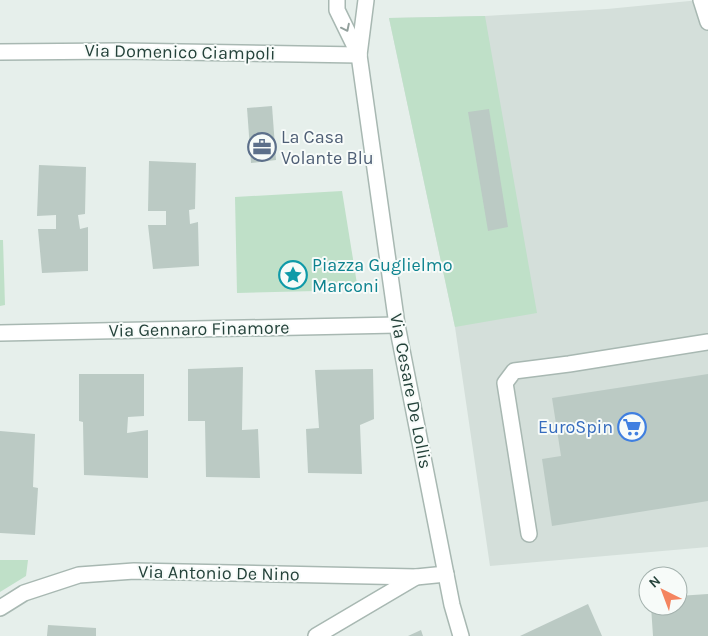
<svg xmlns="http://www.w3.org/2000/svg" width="708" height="636" font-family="Karla,sans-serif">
	<rect width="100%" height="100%" fill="#e6efeb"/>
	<!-- built -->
	<polygon fill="#d4dfda" points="700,0 708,0 708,547 490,566 455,327 389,18 485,16 607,9"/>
	<!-- green -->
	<g fill="#bfe0c8">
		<polygon points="485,16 537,313 455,327 389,18"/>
		<polygon points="342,191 358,290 237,293 235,197"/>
		<polygon points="0,240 3,240 5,305 0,306"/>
		<polygon points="0,560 28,560 26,576 0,592"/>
	</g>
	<!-- building -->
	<g fill="#bbcac4">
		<polygon points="272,106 276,160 251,163 247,108"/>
		<polygon points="489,109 508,227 488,231 468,112"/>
		<polygon points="149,161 196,163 195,209 189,210 190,224 198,222 199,266 153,269 148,225 166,225 166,211 148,211"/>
		<polygon points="39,165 86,167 85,214 78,215 80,229 88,227 88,271 42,273 38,229 56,229 56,215 37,216"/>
		<polygon points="243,367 242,430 258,429 260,478 206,477 205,421 188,421 188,369"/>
		<polygon points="373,369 374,419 360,425 362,474 308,473 306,429 319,428 315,370"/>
		<polygon points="79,374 144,374 144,416 128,417 127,433 148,430 148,478 84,475 83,422 79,421"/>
		<polygon points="708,374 708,501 552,526 542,459 561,456 552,398"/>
		<polygon points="0,431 35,434 33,487 38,488 35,535 0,533"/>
		<polygon points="708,594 708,636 653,636 651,606 678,606 678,596"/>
		<polygon points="588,604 602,636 520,636"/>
		<polygon points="48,625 96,628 96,636 47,636"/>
		<polygon points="421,630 423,636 408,636"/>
	</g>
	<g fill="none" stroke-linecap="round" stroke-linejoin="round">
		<defs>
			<g id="minor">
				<polyline points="337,0 337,10 359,55 397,325 452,605 461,636"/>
				<polyline points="701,0 708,22"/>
				<polyline points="0,52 121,51 359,55"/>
				<polyline points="359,55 366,0"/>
				<polyline points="0,333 397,325"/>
				<polyline points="529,534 505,383 514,371 569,364 708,342"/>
				<polyline points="0,608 24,593 79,575 134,571 416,577 446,574"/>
				<polyline points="316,636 416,577"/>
			</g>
		</defs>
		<!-- minor casing -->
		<use href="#minor" stroke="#a8b8b2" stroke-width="18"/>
		<!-- minor -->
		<use href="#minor" stroke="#fff" stroke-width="15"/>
	</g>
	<!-- one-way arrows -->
	<defs><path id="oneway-chevron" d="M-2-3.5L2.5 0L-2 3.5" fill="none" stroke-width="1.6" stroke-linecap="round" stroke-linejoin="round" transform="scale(1.25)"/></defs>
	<use stroke="#92a09c" href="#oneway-chevron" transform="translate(346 28) rotate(64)"/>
	<!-- icons -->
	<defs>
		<symbol id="office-ring" viewBox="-11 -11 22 22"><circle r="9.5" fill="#f7fbf9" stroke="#5c6f8a" stroke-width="1.5"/><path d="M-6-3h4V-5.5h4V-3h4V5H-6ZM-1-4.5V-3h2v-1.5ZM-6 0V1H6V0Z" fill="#5c6f8a"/></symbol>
		<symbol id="sight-ring" viewBox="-11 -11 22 22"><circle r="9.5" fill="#f7fbf9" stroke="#0f9aa8" stroke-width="1.5"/><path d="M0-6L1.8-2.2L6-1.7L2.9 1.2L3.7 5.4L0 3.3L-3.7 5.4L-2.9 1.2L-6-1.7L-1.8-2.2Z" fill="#0f9aa8"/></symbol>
		<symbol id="supermarket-ring" viewBox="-11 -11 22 22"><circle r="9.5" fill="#f7fbf9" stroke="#3f7fe0" stroke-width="1.5"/><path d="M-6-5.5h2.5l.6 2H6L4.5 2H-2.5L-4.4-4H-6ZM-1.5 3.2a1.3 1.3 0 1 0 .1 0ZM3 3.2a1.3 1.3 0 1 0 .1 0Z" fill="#3f7fe0"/></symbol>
	</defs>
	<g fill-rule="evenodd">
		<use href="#office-ring" x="246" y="131" width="32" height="32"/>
		<use href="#sight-ring" x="277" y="259" width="32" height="32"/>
		<use href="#supermarket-ring" x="616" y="411" width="32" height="32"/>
	</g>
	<g text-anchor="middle" stroke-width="4" stroke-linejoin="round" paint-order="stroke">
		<!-- street labels -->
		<g font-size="18" fill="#24423a" stroke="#f7fbf9">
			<text transform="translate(180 52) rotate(1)" y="6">Via Domenico Ciampoli</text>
			<text transform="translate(199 329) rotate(-1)" y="6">Via Gennaro Finamore</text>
			<text transform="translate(411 391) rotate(79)" y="6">Via Cesare De Lollis</text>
			<text transform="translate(219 573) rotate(1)" y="6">Via Antonio De Nino</text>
		</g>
		<!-- service labels -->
		<g font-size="18" fill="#4e5e75" stroke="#f7fbf9" text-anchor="start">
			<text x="281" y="143">La Casa<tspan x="281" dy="21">Volante Blu</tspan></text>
		</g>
		<!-- culture labels -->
		<g font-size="18" fill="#0d838f" stroke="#f7fbf9" text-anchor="start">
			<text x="312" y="271">Piazza Guglielmo<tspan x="312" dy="21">Marconi</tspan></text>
		</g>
		<!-- shop labels -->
		<g font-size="18" fill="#366cbe" stroke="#f7fbf9" text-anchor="end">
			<text x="613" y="433">EuroSpin</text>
		</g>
	</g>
	<!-- north arrow -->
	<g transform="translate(663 591) rotate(318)"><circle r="24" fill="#f7fbf9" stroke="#a3b1ad"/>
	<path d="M0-4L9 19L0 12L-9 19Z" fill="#f4845f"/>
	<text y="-8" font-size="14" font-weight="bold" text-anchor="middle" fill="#24423a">N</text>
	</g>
</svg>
